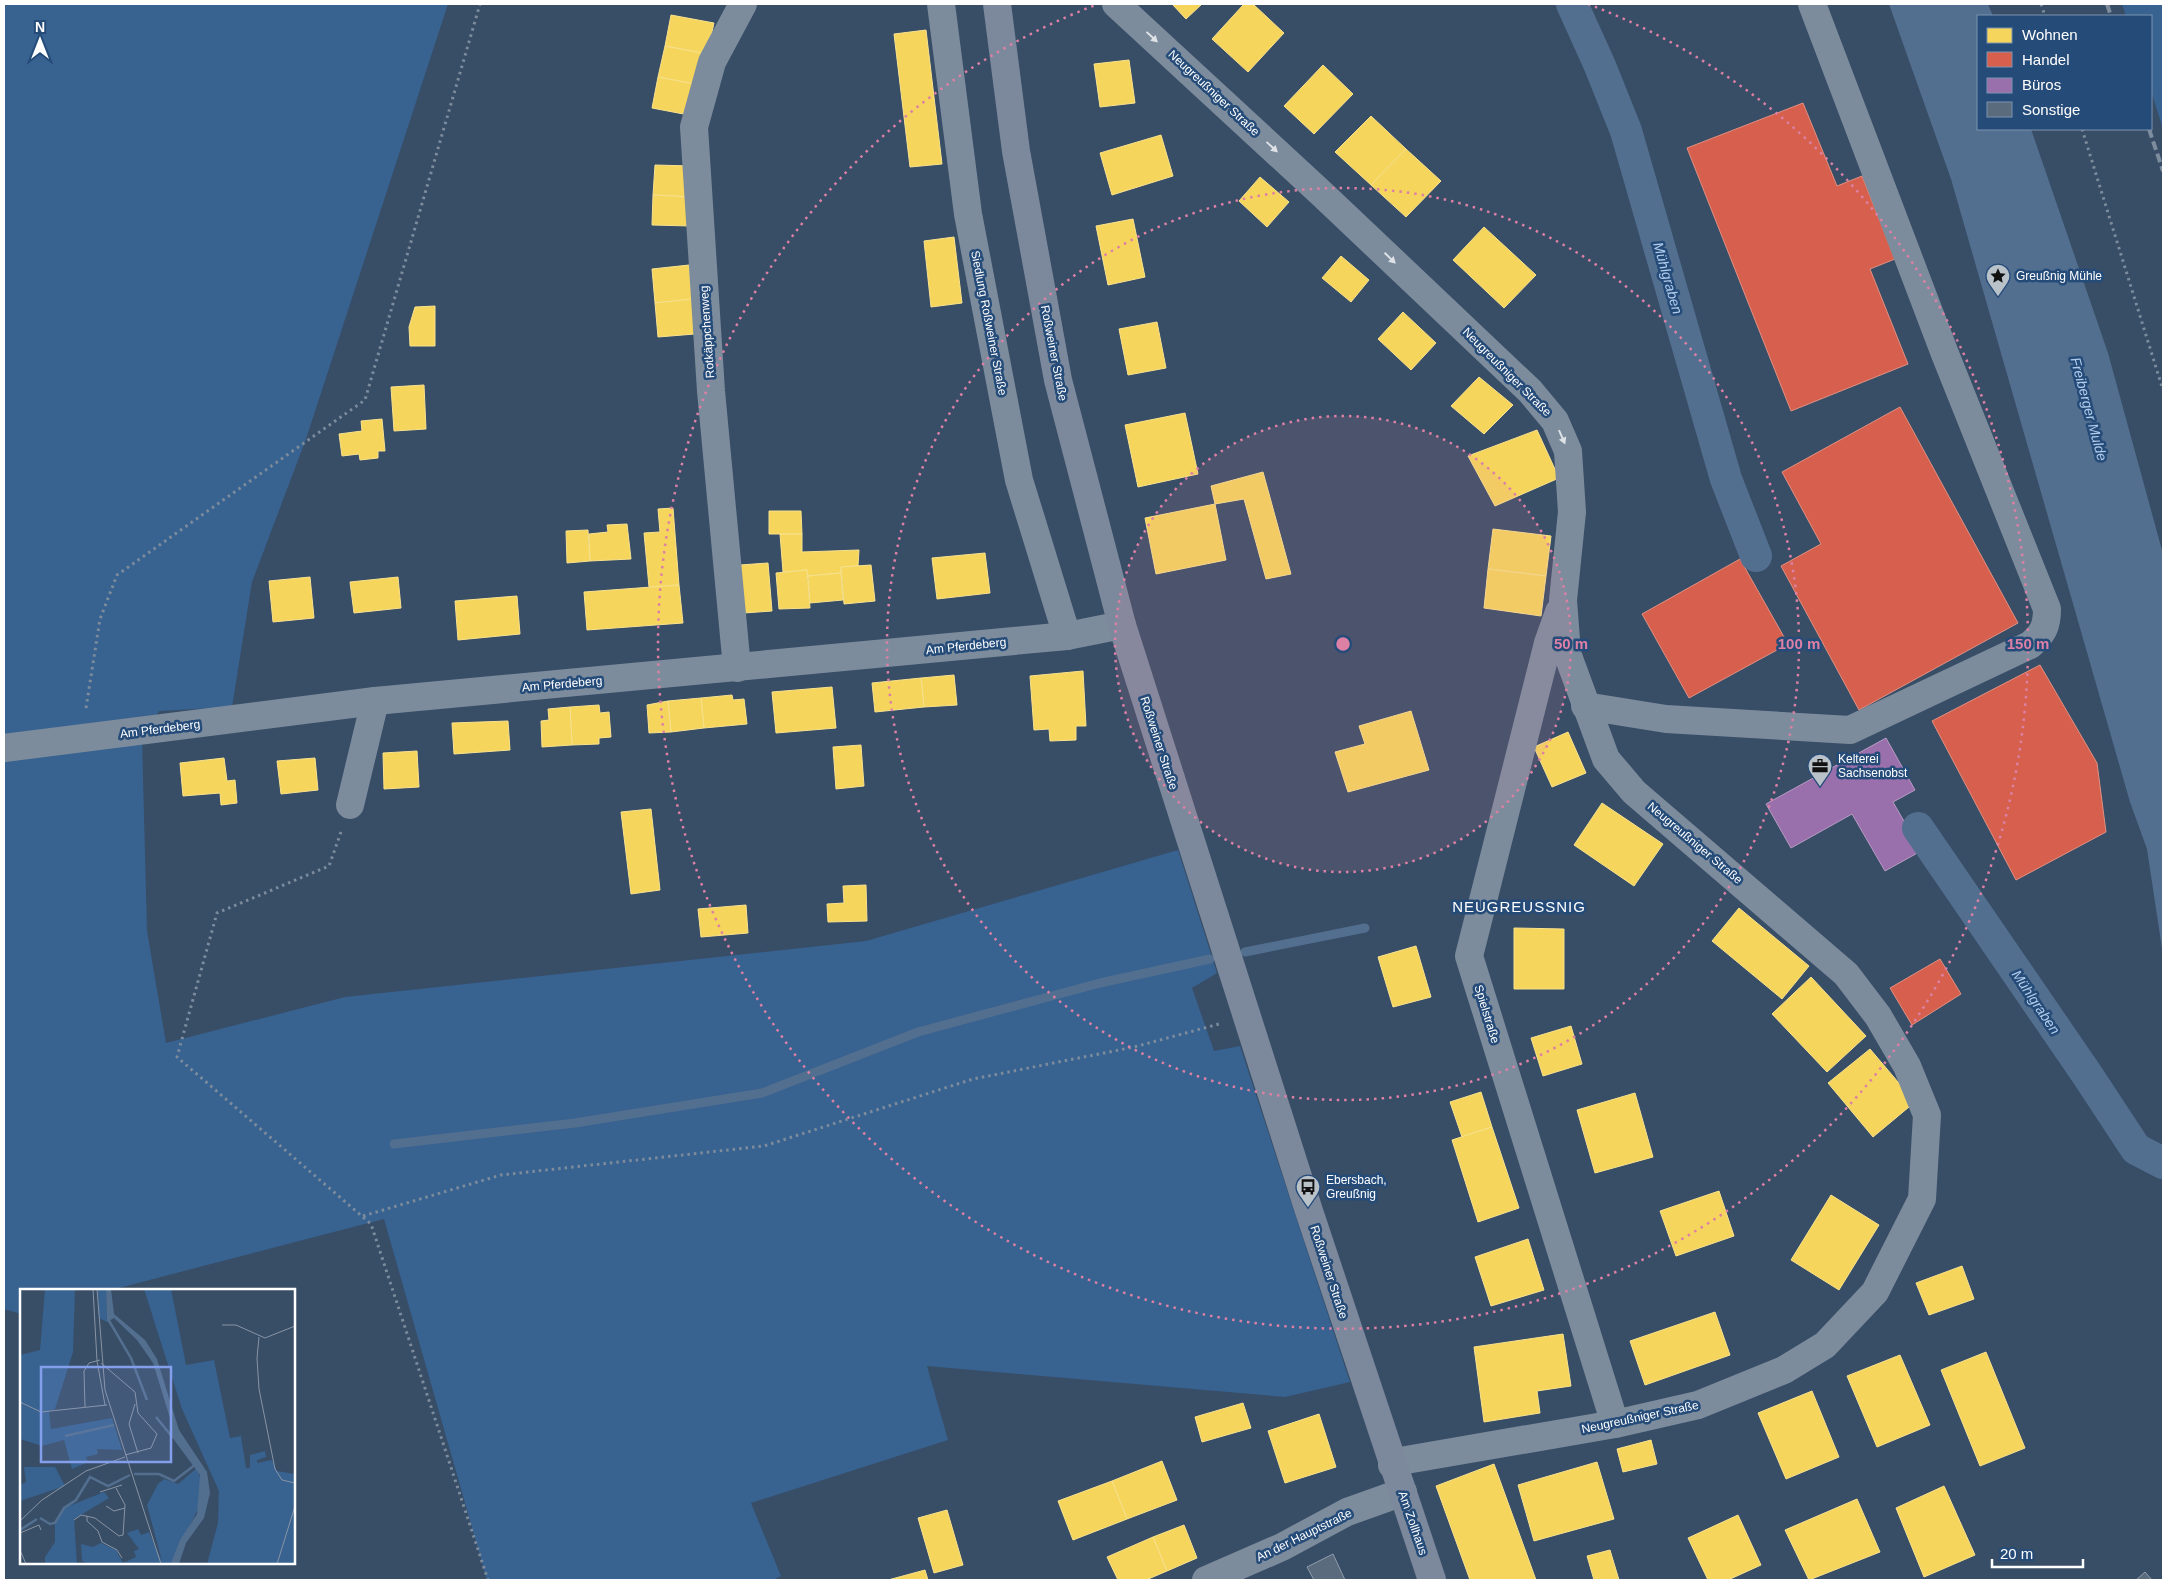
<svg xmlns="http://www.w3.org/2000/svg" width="2167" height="1584" font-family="Arial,sans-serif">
	<rect width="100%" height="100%" fill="#384d66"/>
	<!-- green -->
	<g fill="#386290">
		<polygon points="4,4 448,4 306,439 252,582 232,707 159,711 142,738 147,931 166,1043 345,997 866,941 1178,850 1217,973 1192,988 1214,1051 1240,1046 1350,1382 1285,1397 927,1366 948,1440 751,1503 781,1576 773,1580 487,1580 384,1219 111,1290 21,1290 21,1314 4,1309"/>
		<polygon points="2122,4 2163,4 2163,129 2151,91 2151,16 2126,16"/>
	</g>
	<!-- water -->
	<polygon fill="#536f90" points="1889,4 1988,4 1993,16 1978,16 1978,129 2031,129 2108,353 2163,554 2163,955 2147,849 2130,802 1951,179"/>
	<!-- homes -->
	<g fill="#f6d55c" stroke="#f9e28d">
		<polygon points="1172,4 1202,4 1186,19"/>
		<polygon points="1244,4 1253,4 1284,33 1248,72 1212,39"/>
		<polygon points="671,15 714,23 707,54 665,46"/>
		<polygon points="926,30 942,164 910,167 894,34"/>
		<polygon points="665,46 707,54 700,85 658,77"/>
		<polygon points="1129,60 1135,103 1100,107 1094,64"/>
		<polygon points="1323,65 1353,94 1314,134 1284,106"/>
		<polygon points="658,77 700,85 694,116 652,108"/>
		<polygon points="1371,116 1406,149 1371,185 1335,152"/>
		<polygon points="1161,135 1173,176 1112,195 1100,153"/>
		<polygon points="1406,149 1441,181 1406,217 1371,185"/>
		<polygon points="655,165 692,166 691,197 653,195"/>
		<polygon points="1260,177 1289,202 1267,227 1239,201"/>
		<polygon points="653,195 691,197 690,226 652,225"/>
		<polygon points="1133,219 1145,277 1108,285 1096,226"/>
		<polygon points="1484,227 1536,275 1504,308 1453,260"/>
		<polygon points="954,237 962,303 931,307 924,241"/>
		<polygon points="1341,256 1369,280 1351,302 1322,278"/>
		<polygon points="689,265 692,299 655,303 652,269"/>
		<polygon points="692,299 695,334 658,337 655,303"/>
		<polygon points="435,306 435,346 410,346 409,327 415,307"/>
		<polygon points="1403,312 1436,343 1411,370 1378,339"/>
		<polygon points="1157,322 1166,368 1128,375 1119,329"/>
		<polygon points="1479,377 1513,405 1484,434 1451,406"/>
		<polygon points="424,385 426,429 394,431 391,387"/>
		<polygon points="1185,413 1198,474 1138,487 1125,425"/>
		<polygon points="382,419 385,451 378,451 378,458 360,460 359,454 342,456 339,434 362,431 361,421"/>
		<polygon points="1537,430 1559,478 1495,506 1468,456"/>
		<polygon points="1263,472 1291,574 1266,579 1244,499 1215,504 1211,486"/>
		<polygon points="1215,504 1226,560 1156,574 1145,518"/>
		<polygon points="673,508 679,585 649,587 644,533 660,532 658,509"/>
		<polygon points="769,511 801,511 802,534 769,534"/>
		<polygon points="627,524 631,559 590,561 589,534 608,532 607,525"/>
		<polygon points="1493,529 1551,536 1546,576 1488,569"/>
		<polygon points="588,530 590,561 567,563 566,531"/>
		<polygon points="780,534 802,534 802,552 859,550 858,566 841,567 841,573 808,576 807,570 783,572"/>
		<polygon points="985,553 990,593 937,599 932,558"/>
		<polygon points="768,563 772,611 744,613 740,565"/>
		<polygon points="871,565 875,601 844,604 841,567"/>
		<polygon points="1488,569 1546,576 1541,616 1484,608"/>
		<polygon points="807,570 810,608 779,609 776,573"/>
		<polygon points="841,573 843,600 810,603 808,576"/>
		<polygon points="310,577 314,618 273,622 269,581"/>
		<polygon points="398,577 401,608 354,613 350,582"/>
		<polygon points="679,585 683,623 587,630 584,592"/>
		<polygon points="517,596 520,634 458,640 455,601"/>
		<polygon points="1083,671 1086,726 1076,726 1076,740 1050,741 1049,729 1034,730 1030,676"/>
		<polygon points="954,675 957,705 924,707 921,678"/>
		<polygon points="921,678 924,707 875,712 872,683"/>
		<polygon points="832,687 836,728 776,733 772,692"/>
		<polygon points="732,695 733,700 744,699 747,724 704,728 701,698"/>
		<polygon points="701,698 704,728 671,732 668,701"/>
		<polygon points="668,701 671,732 649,733 647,705"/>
		<polygon points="599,705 600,713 609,712 611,737 599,738 599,744 572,745 570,707"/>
		<polygon points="570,707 572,745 542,747 541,721 549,720 548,709"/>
		<polygon points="1411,711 1429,770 1348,792 1335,752 1365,744 1359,726"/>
		<polygon points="508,721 510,750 454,754 452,723"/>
		<polygon points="1568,732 1586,773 1552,787 1534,747"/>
		<polygon points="861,745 864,786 836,789 833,747"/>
		<polygon points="417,751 419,787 384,789 383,753"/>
		<polygon points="224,758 227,781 235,780 237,803 221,805 220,793 183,796 180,763"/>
		<polygon points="315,758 318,790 281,794 277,761"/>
		<polygon points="1602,803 1663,844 1634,886 1574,845"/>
		<polygon points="651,809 660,890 631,894 621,812"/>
		<polygon points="866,885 867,921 828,922 827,904 844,903 843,886"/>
		<polygon points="746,905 748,933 701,937 698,909"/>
		<polygon points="1739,908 1809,966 1782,999 1712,941"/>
		<polygon points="1514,928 1564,929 1564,989 1514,989"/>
		<polygon points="1416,946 1431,997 1393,1007 1378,957"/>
		<polygon points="1811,977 1866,1036 1827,1072 1772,1014"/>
		<polygon points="1571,1026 1582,1064 1543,1076 1531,1038"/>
		<polygon points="1870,1049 1915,1102 1873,1137 1828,1083"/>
		<polygon points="1481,1092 1492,1127 1462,1137 1450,1102"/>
		<polygon points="1635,1093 1653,1157 1595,1173 1577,1110"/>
		<polygon points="1492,1127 1519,1208 1478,1222 1452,1140"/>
		<polygon points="1719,1191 1734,1236 1676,1256 1660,1211"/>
		<polygon points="1831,1195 1879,1225 1839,1290 1791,1260"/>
		<polygon points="1528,1239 1544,1290 1491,1306 1475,1257"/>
		<polygon points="1962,1266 1974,1299 1929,1315 1916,1283"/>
		<polygon points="1715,1312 1730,1355 1645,1385 1630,1341"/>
		<polygon points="1563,1334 1571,1386 1537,1391 1540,1413 1484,1422 1474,1347"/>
		<polygon points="1986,1352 2025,1448 1980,1466 1941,1370"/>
		<polygon points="1900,1355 1930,1425 1877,1447 1847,1376"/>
		<polygon points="1812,1391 1839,1457 1786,1479 1758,1413"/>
		<polygon points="1243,1403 1251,1428 1202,1442 1195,1417"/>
		<polygon points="1319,1414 1336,1467 1285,1483 1268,1431"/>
		<polygon points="1651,1440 1657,1464 1623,1472 1617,1449"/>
		<polygon points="1162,1461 1177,1500 1127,1519 1112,1481"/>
		<polygon points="1597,1462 1614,1519 1534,1541 1518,1485"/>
		<polygon points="1494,1464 1536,1580 1470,1580 1436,1486"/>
		<polygon points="1112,1481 1127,1519 1073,1540 1058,1501"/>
		<polygon points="1944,1486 1975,1555 1924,1577 1896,1508"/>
		<polygon points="1857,1499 1880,1552 1809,1580 1785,1530"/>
		<polygon points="947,1510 963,1565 934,1573 918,1518"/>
		<polygon points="1738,1515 1761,1565 1728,1580 1708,1580 1688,1538"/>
		<polygon points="1184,1525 1197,1558 1167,1571 1153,1537"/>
		<polygon points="1153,1537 1167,1571 1146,1580 1118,1580 1107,1557"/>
		<polygon points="1610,1550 1619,1580 1594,1580 1587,1556"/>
		<polygon points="925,1570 928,1580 888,1580"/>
	</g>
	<!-- shops -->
	<g fill="#d6604d" stroke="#e29082">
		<polygon points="1803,103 1837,186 1862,176 1895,259 1870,269 1908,364 1791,411 1687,148"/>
		<polygon points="1900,407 2018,623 1859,710 1781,566 1821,544 1782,472"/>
		<polygon points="1740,559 1788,644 1689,698 1642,614"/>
		<polygon points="2040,665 2097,763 2106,832 2016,880 1932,721"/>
		<polygon points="1940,959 1961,994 1912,1025 1890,988"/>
	</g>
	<!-- offices -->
	<polygon fill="#9970ab" stroke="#b89bc4" points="1886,738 1915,790 1893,802 1921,851 1885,871 1852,814 1791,848 1766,804"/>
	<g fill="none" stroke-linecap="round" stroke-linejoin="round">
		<!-- stream -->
		<g stroke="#536f90" stroke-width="9">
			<polyline points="1245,952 1365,928"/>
			<polyline points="394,1144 575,1123 762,1093 918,1032 1100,983 1210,959"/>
		</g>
		<!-- canal -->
		<g stroke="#536f90" stroke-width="32">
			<polyline points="1572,4 1600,66 1626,131 1726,479 1756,556"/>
			<polyline points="1918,828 2088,1076 2136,1149 2163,1163"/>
		</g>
	</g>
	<!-- building -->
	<g fill="#5a6b7e" stroke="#8f9dac">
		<polygon points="1333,1554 1345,1580 1314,1580 1307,1567"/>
		<polygon points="2145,1572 2152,1580 2136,1580"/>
	</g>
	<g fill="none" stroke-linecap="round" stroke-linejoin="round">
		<!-- path -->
		<g stroke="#7c8c9d" stroke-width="3" stroke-dasharray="2.5 4" stroke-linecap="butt">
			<polyline points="2041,4 2045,16"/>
			<polyline points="2082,129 2163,390"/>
			<polyline points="86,708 100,619 117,575 365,400 480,4"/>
			<polyline points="341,832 329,866 217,913 177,1057 371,1224 488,1580"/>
			<polyline points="363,1216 501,1175 764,1146 973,1079 1134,1047 1219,1024"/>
		</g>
		<!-- minor -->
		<g stroke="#7c8c9d" stroke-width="28">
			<polyline points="941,4 968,214 1019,480 1067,636"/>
			<polyline points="1116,4 1322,194 1530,391 1555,421 1568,451 1572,512 1563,600 1567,653 1606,759 1634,792 1846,974 1878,1016 1907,1066 1927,1115 1922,1199 1875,1292 1825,1345 1784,1370 1698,1405 1615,1424 1406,1460 1392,1465"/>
			<polyline points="1559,612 1548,643 1469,956 1615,1424"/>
			<polyline points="737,668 711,391 694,127 712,62 743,4"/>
			<path d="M1585,706L1666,719L1850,730L2030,645C2043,634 2047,626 2047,609L1945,354L1812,4"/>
			<polyline points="4,748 375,701 1067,636 1122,625"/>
			<polyline points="350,805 375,701"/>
			<polyline points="1206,1580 1282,1547 1347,1512 1403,1492"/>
		</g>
		<!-- major -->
		<polyline stroke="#7c899c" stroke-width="28" points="997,4 1016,151 1058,380 1122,625 1308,1208 1432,1580"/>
		<!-- rail -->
		<g stroke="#7e8d9d" stroke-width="4" stroke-dasharray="9 4" stroke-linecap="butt">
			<polyline points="2107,4 2111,16"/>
			<polyline points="2149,129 2163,171"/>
		</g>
	</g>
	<!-- one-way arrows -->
	<defs><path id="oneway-solid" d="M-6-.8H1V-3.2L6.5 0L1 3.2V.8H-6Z" transform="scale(1.25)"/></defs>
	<g fill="#dee2e6">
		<use href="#oneway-solid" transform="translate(1152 37) rotate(43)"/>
		<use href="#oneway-solid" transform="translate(1272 147) rotate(43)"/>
		<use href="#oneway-solid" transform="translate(1390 258) rotate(44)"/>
		<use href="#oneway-solid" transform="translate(1562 437) rotate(66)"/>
	</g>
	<!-- distance rings -->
	<circle cx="1343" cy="644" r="228" fill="#dd80a5" fill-opacity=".12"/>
	<g fill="none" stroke="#dd80a5" stroke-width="2.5" stroke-dasharray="2.5 5">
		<circle cx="1343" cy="644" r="228"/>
		<circle cx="1343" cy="644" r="456"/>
		<path d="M1588 4A685 685 0 1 1 1098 4"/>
	</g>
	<!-- icons -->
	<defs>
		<symbol id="sight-pin" viewBox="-11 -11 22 30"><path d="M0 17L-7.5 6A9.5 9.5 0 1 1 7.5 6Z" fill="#b9c1c9" stroke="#254b79"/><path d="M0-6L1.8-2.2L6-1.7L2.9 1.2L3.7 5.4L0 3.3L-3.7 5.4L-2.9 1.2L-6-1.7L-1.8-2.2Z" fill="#111"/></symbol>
		<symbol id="office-pin" viewBox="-11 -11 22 30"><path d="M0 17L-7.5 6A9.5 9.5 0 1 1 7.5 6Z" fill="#b9c1c9" stroke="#254b79"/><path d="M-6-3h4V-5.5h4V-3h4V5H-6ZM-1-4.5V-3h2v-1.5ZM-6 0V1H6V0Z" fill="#111"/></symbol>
		<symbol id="bus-pin" viewBox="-11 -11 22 30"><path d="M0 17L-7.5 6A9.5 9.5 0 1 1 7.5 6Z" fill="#b9c1c9" stroke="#254b79"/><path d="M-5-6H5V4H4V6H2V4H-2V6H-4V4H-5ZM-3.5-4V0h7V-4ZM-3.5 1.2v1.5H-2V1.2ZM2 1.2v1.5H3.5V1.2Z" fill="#111"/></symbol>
	</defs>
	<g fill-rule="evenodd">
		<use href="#sight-pin" x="1984" y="262" width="28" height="38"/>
		<use href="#office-pin" x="1806" y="752" width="28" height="38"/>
		<use href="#bus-pin" x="1294" y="1173" width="28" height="38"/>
	</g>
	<g text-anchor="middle" stroke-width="5" stroke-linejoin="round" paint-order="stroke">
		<!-- street labels -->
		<g font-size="12" fill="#fff" stroke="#254b79">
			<text transform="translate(1214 93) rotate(43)" y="4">Neugreußniger Straße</text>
			<text transform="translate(989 323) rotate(79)" y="4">Siedlung Roßweiner Straße</text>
			<text transform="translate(707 332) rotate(-94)" y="4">Rotkäppchenweg</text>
			<text transform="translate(1054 353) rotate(79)" y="4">Roßweiner Straße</text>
			<text transform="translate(1507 372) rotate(45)" y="4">Neugreußniger Straße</text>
			<text transform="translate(966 646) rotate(-6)" y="4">Am Pferdeberg</text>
			<text transform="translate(562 684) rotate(-5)" y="4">Am Pferdeberg</text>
			<text transform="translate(160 729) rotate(-7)" y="4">Am Pferdeberg</text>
			<text transform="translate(1159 743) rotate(72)" y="4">Roßweiner Straße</text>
			<text transform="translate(1695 843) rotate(40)" y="4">Neugreußniger Straße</text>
			<text transform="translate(1487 1014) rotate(73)" y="4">Spielstraße</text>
			<text transform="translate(1329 1272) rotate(72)" y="4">Roßweiner Straße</text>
			<text transform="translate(1640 1417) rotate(-12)" y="4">Neugreußniger Straße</text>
			<text transform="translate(1413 1523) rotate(71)" y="4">Am Zollhaus</text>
			<text transform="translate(1304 1535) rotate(-26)" y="4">An der Hauptstraße</text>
		</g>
		<!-- poi labels -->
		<g font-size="12" fill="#fff" stroke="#254b79" text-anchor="start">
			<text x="2016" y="280">Greußnig Mühle</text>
			<text x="1838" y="763">Kelterei<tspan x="1838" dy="14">Sachsenobst</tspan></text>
			<text x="1326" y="1184">Ebersbach,<tspan x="1326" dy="14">Greußnig</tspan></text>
		</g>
		<!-- water labels -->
		<g font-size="14" font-style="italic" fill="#b2cdec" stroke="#254b79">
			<text transform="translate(1668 278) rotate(74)" y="5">Mühlgraben</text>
			<text transform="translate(2089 409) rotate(75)" y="5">Freiberger Mulde</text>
			<text transform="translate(2036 1002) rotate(56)" y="5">Mühlgraben</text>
		</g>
		<!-- quarter labels -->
		<g font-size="15" letter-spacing="1" fill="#fff" stroke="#254b79">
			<text x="1519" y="912">NEUGREUSSNIG</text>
		</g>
	</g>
	<!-- overview -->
	<g transform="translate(20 1289)">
		<rect width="275" height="275" fill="#384d66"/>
		<path d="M25,0H55L53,63L35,120L29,122L31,140L92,129L102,161L77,160L78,165L66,168L68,173L52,180L44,151L22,157L0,150V66L20,61ZM78,0H86L87,33L79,29ZM124,0H151L166,76L194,71L210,149L221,147L226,179H230V166L245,162L246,168L237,171V174L252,171L257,182L275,185V275H187L198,234L199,202L162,120ZM4,178H35L45,197L0,212V196L6,193ZM177,179L182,195L180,216L151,275H69L62,272L61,255L73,258L81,254L96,261L103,274L116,268L114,262L119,260L107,244L118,240L121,246L129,243L142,272L127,216L138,195L144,190L158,195ZM84,203L89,209L54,230L57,275H25V268L35,253V234L44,219Z" fill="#386290"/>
		<path d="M86,0H91L94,25L125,51L137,70L159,141L187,183L190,204L184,229L166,254L159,275L151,274L160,251L177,225L180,186L152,148L150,129L133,74L117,51L94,29L87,33Z" fill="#536f90"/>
		<path fill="none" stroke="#536f90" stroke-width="2.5" d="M88,30L111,69L127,111M136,128L153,149M45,147L94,136M114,185H139L154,192L176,175M20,229L30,235L35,234L44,219L56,211L70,188L88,197L110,186M0,241L17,230"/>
		<path fill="none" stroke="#8894a3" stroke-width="1" d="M73,0L77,72L85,116M77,0L85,101L141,275M202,36H216L245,49L275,37M239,48L237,69L239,100L255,180L262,191L275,194M81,74L115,103L118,124L137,145L131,159L105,166M0,113L21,123L87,116M115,115L109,135L118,164M65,118L64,82L69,74L80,71M80,203L102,196M86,217L94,222L105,219M67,227V232L78,242L82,253L97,261L102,269M54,231L61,226L75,229L99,247L103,246L105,216L96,199M0,232L22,211L66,182L105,168M0,244L19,236L21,241M0,261L6,275M257,275L275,217"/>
		<path fill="#839eea" fill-opacity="0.15" stroke="#839eea" stroke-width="2.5" d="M21,78H151V173H21Z"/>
		<rect width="275" height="275" fill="none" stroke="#fff" stroke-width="2.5"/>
	</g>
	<circle cx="1343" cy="644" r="8" fill="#dd80a5" stroke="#254b79" stroke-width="2.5"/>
	<g font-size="15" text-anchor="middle" font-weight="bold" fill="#dd80a5" stroke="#254b79" stroke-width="5" stroke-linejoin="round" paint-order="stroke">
		<text x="1571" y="649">50 m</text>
		<text x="1799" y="649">100 m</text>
		<text x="2028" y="649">150 m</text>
	</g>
	<!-- border -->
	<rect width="2167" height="1584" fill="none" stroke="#ffffff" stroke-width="10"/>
	<!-- legend -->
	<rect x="1977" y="15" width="175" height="115" fill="#254b79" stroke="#7c93af"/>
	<rect x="1987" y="28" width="25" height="15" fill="#f6d55c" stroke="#7c93af"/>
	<text x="2022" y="40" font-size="15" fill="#ffffff">Wohnen</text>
	<rect x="1987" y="52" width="25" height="15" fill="#d6604d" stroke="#7c93af"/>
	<text x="2022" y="65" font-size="15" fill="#ffffff">Handel</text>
	<rect x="1987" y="78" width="25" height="15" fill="#9970ab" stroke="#7c93af"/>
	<text x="2022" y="90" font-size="15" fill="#ffffff">Büros</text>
	<rect x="1987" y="102" width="25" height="15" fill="#5a6b7e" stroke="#7c93af"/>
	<text x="2022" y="115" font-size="15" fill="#ffffff">Sonstige</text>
	<!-- north arrow -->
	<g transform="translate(40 40)" stroke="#254b79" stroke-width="4" paint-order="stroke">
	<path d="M0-4L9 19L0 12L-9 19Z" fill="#ffffff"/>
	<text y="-8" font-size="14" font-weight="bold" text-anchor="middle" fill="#ffffff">N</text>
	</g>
	<!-- scale -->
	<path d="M1992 1559v8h91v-8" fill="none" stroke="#ffffff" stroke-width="2.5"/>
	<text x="2000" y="1559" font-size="15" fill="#ffffff" stroke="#254b79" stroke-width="4" paint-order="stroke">20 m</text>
</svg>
